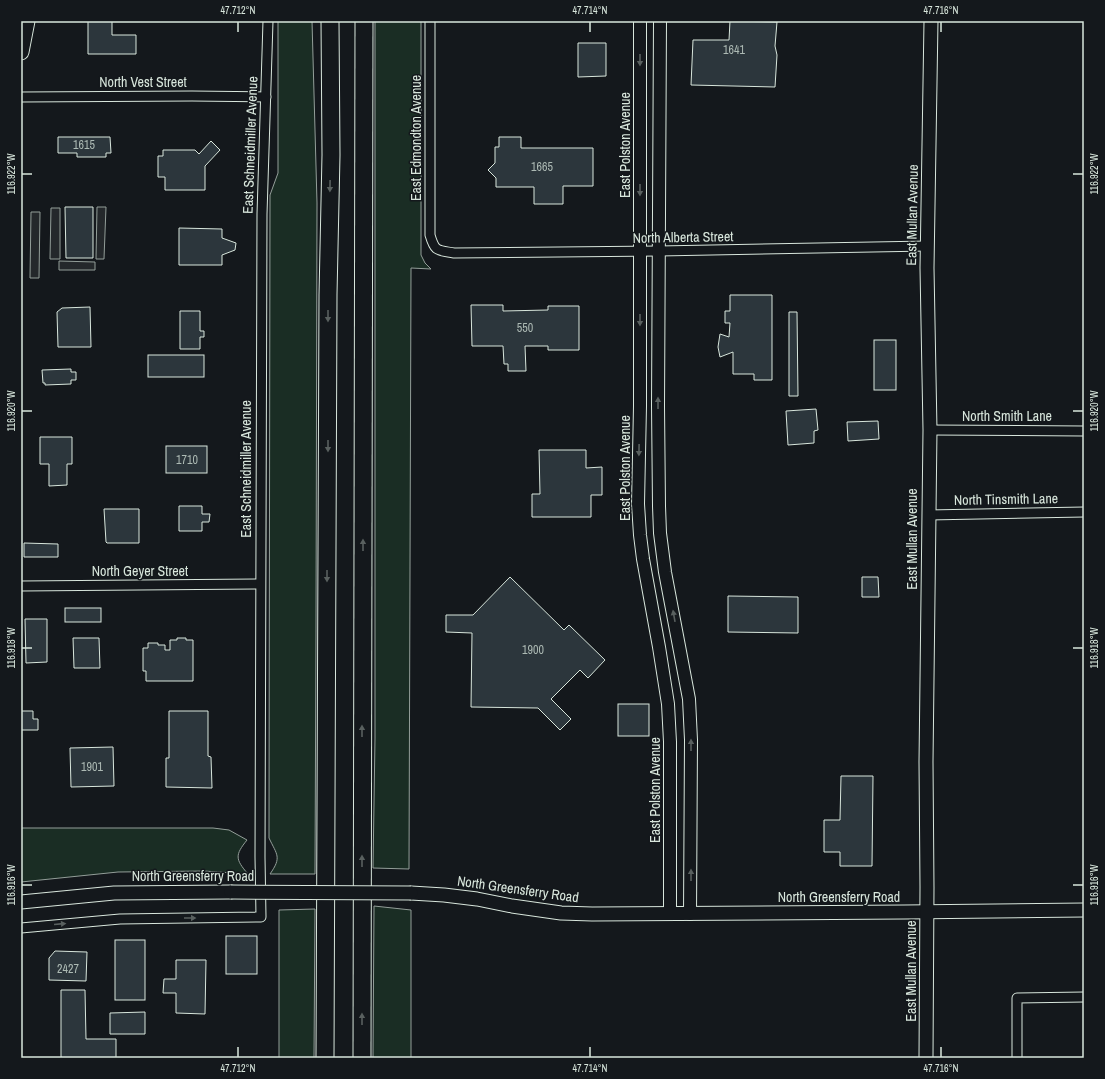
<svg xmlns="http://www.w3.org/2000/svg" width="1105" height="1079" font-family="'Archivo Narrow',sans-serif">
	<rect width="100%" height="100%" fill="#14181c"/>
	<!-- green -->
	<g fill="#1a2d24" stroke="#939e99">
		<path d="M278,21H312L317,203L316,631L315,874H270C282,857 277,855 269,838L270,195L278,173Z"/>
		<polygon points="375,21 421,21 421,255 425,263 431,269 411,268 409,869 373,868 375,738"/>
		<path d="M21,828H213L229,830L247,840C235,855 235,859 248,874L204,871L118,872L21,882Z"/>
		<polygon points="374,906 411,910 411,1058 373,1058"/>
		<polygon points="315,909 314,1058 279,1058 279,910"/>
	</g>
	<!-- parking -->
	<g fill="#24282b" stroke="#939e99">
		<polygon points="97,207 106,207 104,259 96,259"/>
		<polygon points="51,208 60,208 60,259 50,259"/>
		<polygon points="31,212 40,212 39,278 30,278"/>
		<polygon points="59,261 95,262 95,270 59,270"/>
	</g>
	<!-- building -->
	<g fill="#2c363c" stroke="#d8e6dc">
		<polygon points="88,21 112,21 112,35 136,35 136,54 88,54"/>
		<polygon points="730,21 777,22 775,46 777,55 775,87 691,85 693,40 729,40"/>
		<polygon points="578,43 606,43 606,76 578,77"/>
		<polygon points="58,137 110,137 111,153 106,153 106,157 77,157 77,153 58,153"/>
		<polygon points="499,137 521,137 521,148 593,148 593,186 563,186 563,204 534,204 534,187 496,187 496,178 488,170 495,163 495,147 499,147"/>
		<polygon points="211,141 220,150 205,166 205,190 165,190 165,177 158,177 158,156 163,156 163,150 195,150 199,154"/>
		<polygon points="65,207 93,207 93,258 66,258"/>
		<polygon points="179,228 222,229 222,238 236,243 235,250 222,255 222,265 179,265"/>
		<polygon points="730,295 772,295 772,380 754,380 754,374 733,374 733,352 720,357 718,347 720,334 729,337 730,323 725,323 725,311 730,311"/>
		<polygon points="471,305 503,305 503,311 548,310 548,306 579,306 579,350 548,350 548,346 525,346 526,371 508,371 508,364 504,364 503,346 472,346"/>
		<polygon points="90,307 91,347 58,347 57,312 62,308"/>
		<polygon points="180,311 200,311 200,331 204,331 204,337 200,337 200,349 180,349"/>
		<polygon points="789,312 797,312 798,396 789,396"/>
		<rect x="874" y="340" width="22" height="50"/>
		<rect x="148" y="355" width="56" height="22"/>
		<polygon points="71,369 71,372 76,372 76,380 71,380 71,384 45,385 45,383 43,383 42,370"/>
		<polygon points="816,409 818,430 814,431 814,443 788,445 786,411"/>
		<polygon points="878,421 879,439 848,441 847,422"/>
		<polygon points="40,437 72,437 72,464 67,464 67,485 49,486 49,464 40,464"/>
		<rect x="166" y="446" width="41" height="27"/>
		<polygon points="539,450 586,450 586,468 602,467 602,495 591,495 591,517 532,517 532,494 540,494"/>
		<polygon points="179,506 202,506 202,514 210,514 209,522 202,522 202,531 179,531"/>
		<polygon points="104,509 139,509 139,543 107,543 106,542"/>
		<polygon points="24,543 58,544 58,557 24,557"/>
		<polygon points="510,577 564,630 569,625 605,660 588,678 580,670 551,699 571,719 560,730 538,708 471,707 472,633 446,632 446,615 473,615"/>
		<polygon points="862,577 878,577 879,597 862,597"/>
		<polygon points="728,596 798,597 798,633 728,632"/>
		<rect x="65" y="608" width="36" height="14"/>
		<polygon points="25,619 47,619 47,662 26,663"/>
		<polygon points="73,638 99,638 100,668 74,668"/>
		<polygon points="177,638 186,638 186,640 193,640 193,681 146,681 146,671 143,671 143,648 148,648 148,643 158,643 158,645 165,645 165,650 170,650 170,640 177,640"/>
		<rect x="618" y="704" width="31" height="32"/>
		<polygon points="21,711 33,711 33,719 38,719 38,730 21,730"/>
		<polygon points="169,711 208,711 208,756 211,757 212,788 166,787 166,758 169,758"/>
		<polygon points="113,747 114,786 71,787 70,748"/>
		<polygon points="841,776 873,776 872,866 840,866 840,852 824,852 824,820 840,820"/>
		<rect x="226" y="936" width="31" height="38"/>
		<rect x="115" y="940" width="30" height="60"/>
		<polygon points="55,951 87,952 86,981 49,980 49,958"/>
		<polygon points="176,960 206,960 205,1014 176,1013 176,993 163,993 164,979 176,979"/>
		<polygon points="61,990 85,990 86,1039 116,1039 116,1058 63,1058 61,1057"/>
		<polygon points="145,1012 145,1034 110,1034 110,1013"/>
	</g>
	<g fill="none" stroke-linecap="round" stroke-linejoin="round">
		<defs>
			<g id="minor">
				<path d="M430,21V235C435,252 437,250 454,253L659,251L928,246"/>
				<polyline points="21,97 192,96 266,97"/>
				<polyline points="930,430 1084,431"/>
				<polyline points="928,515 1084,512"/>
				<polyline points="21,586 260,584"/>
				<polyline points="21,928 120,919 261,917 260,857 262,214 268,21"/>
				<polyline points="1017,1058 1017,998 1084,997"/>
			</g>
			<g id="tertiary">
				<polyline points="640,21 640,406 638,504 640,535 643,559 659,647 668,704 670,742 670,914"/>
				<polyline points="660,21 658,406 659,506 660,533 665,572 689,699 691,740 690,914"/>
			</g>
			<g id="secondary">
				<polyline points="411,893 444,895 477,899 512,906 561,913 592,914 904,912 1084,910"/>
				<polyline points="21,902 114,893 231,892"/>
				<polyline points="926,1058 927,887 926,762 930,430 927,268 931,21"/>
			</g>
			<polyline id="primary" points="21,52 27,21"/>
			<g id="motorway">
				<polyline points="325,1058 328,295 331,155 330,21"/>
				<polyline points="362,1058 364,21"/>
			</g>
		</defs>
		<!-- minor casing -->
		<use href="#minor" stroke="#d8e6dc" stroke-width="11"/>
		<!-- tertiary casing -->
		<use href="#tertiary" stroke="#d8e6dc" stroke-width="14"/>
		<!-- secondary casing -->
		<use href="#secondary" stroke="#d8e6dc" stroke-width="15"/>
		<!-- primary casing -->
		<use href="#primary" stroke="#d8e6dc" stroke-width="17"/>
		<!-- motorway casing -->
		<use href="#motorway" stroke="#d8e6dc" stroke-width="19"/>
		<!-- minor -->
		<use href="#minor" stroke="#14181c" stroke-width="9"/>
		<!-- tertiary -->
		<use href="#tertiary" stroke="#14181c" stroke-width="12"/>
		<!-- secondary -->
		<use href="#secondary" stroke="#14181c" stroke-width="13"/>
		<!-- primary -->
		<use href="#primary" stroke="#14181c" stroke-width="15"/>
		<!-- motorway -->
		<use href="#motorway" stroke="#14181c" stroke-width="17"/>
		<defs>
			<polyline id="secondary-bridge" points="231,892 411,893"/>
		</defs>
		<!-- secondary-bridge casing -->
		<use href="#secondary-bridge" stroke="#d8e6dc" stroke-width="15" stroke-linecap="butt"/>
		<!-- secondary-bridge -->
		<use href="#secondary-bridge" stroke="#14181c" stroke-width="13"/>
	</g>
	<!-- one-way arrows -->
	<defs><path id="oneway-solid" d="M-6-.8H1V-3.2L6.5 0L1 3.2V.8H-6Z"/></defs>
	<g fill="#59605f">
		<use href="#oneway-solid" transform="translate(640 60) rotate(90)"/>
		<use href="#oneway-solid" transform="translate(330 186) rotate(91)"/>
		<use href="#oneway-solid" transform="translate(640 190) rotate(90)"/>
		<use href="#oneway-solid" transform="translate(328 316) rotate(90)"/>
		<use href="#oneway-solid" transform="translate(640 320) rotate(90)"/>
		<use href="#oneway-solid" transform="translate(658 403) rotate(-90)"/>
		<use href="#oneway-solid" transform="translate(328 446) rotate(90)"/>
		<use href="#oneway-solid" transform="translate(639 450) rotate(91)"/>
		<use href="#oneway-solid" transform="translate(363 545) rotate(-90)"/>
		<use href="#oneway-solid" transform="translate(327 576) rotate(90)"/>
		<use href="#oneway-solid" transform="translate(674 616) rotate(-100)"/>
		<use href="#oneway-solid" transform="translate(362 731) rotate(-90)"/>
		<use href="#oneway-solid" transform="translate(691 745) rotate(-90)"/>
		<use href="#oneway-solid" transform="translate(362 861) rotate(-90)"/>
		<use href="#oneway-solid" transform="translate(691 875) rotate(-90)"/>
		<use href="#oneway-solid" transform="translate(190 918)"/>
		<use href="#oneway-solid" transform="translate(60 924) rotate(-5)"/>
		<use href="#oneway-solid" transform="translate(362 1019) rotate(-90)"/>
	</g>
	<!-- ticks -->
	<path fill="none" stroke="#d8e6dc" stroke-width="1.5" d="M238,22V32M590,22V32M941,22V32M22,174H32M1073,174H1083M22,411H32M1073,411H1083M22,648H32M1073,648H1083M22,885H32M1073,885H1083M238,1047V1057M590,1047V1057M941,1047V1057"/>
	<g text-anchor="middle" stroke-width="3" stroke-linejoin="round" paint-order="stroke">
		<!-- number labels -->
		<g font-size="12" fill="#adbab4">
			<text x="734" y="54">1641</text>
			<text x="84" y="149">1615</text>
			<text x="542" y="171">1665</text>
			<text x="525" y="332">550</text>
			<text x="187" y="464">1710</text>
			<text x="533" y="654">1900</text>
			<text x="92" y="771">1901</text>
			<text x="68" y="973">2427</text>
		</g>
		<!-- street labels -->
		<g font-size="14" fill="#d8e6dc" stroke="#14181c">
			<text x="143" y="87">North Vest Street</text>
			<text transform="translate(416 138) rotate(-90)" y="5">East Edmondton Avenue</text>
			<text transform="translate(250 145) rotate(-88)" y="5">East Schneidmiller Avenue</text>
			<text transform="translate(625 145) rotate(-90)" y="5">East Polston Avenue</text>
			<text transform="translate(912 215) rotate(-89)" y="5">East Mullan Avenue</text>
			<text transform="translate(683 237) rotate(-1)" y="5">North Alberta Street</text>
			<text x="1007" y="421">North Smith Lane</text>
			<text transform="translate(625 468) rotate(-90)" y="5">East Polston Avenue</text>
			<text transform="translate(246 469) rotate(-90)" y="5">East Schneidmiller Avenue</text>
			<text transform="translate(1006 499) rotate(-1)" y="5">North Tinsmith Lane</text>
			<text transform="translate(912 539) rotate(-90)" y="5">East Mullan Avenue</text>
			<text x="140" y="576">North Geyer Street</text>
			<text transform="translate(655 790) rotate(-90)" y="5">East Polston Avenue</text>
			<text x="193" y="881">North Greensferry Road</text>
			<text transform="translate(518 889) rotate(8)" y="5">North Greensferry Road</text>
			<text x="839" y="902">North Greensferry Road</text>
			<text transform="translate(911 971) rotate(-90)" y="5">East Mullan Avenue</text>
		</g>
	</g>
	<!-- border -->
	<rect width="1105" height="1079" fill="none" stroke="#14181c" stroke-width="44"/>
	<rect x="22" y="22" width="1061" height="1035" fill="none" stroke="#d8e6dc" stroke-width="1.5"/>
	<g font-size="10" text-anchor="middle" fill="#d8e6dc">
		<text x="238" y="14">47.712°N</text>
		<text x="590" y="14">47.714°N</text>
		<text x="941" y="14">47.716°N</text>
		<text transform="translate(1094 174) rotate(-90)" y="4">116.922°W</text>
		<text transform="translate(11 174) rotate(-90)" y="4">116.922°W</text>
		<text transform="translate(1094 411) rotate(-90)" y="4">116.920°W</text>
		<text transform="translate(11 411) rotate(-90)" y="4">116.920°W</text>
		<text transform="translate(11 648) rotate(-90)" y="4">116.918°W</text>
		<text transform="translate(1094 648) rotate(-90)" y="4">116.918°W</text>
		<text transform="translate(11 885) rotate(-90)" y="4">116.916°W</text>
		<text transform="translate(1094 885) rotate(-90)" y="4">116.916°W</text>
		<text x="238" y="1072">47.712°N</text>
		<text x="590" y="1072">47.714°N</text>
		<text x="941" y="1072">47.716°N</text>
	</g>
</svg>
